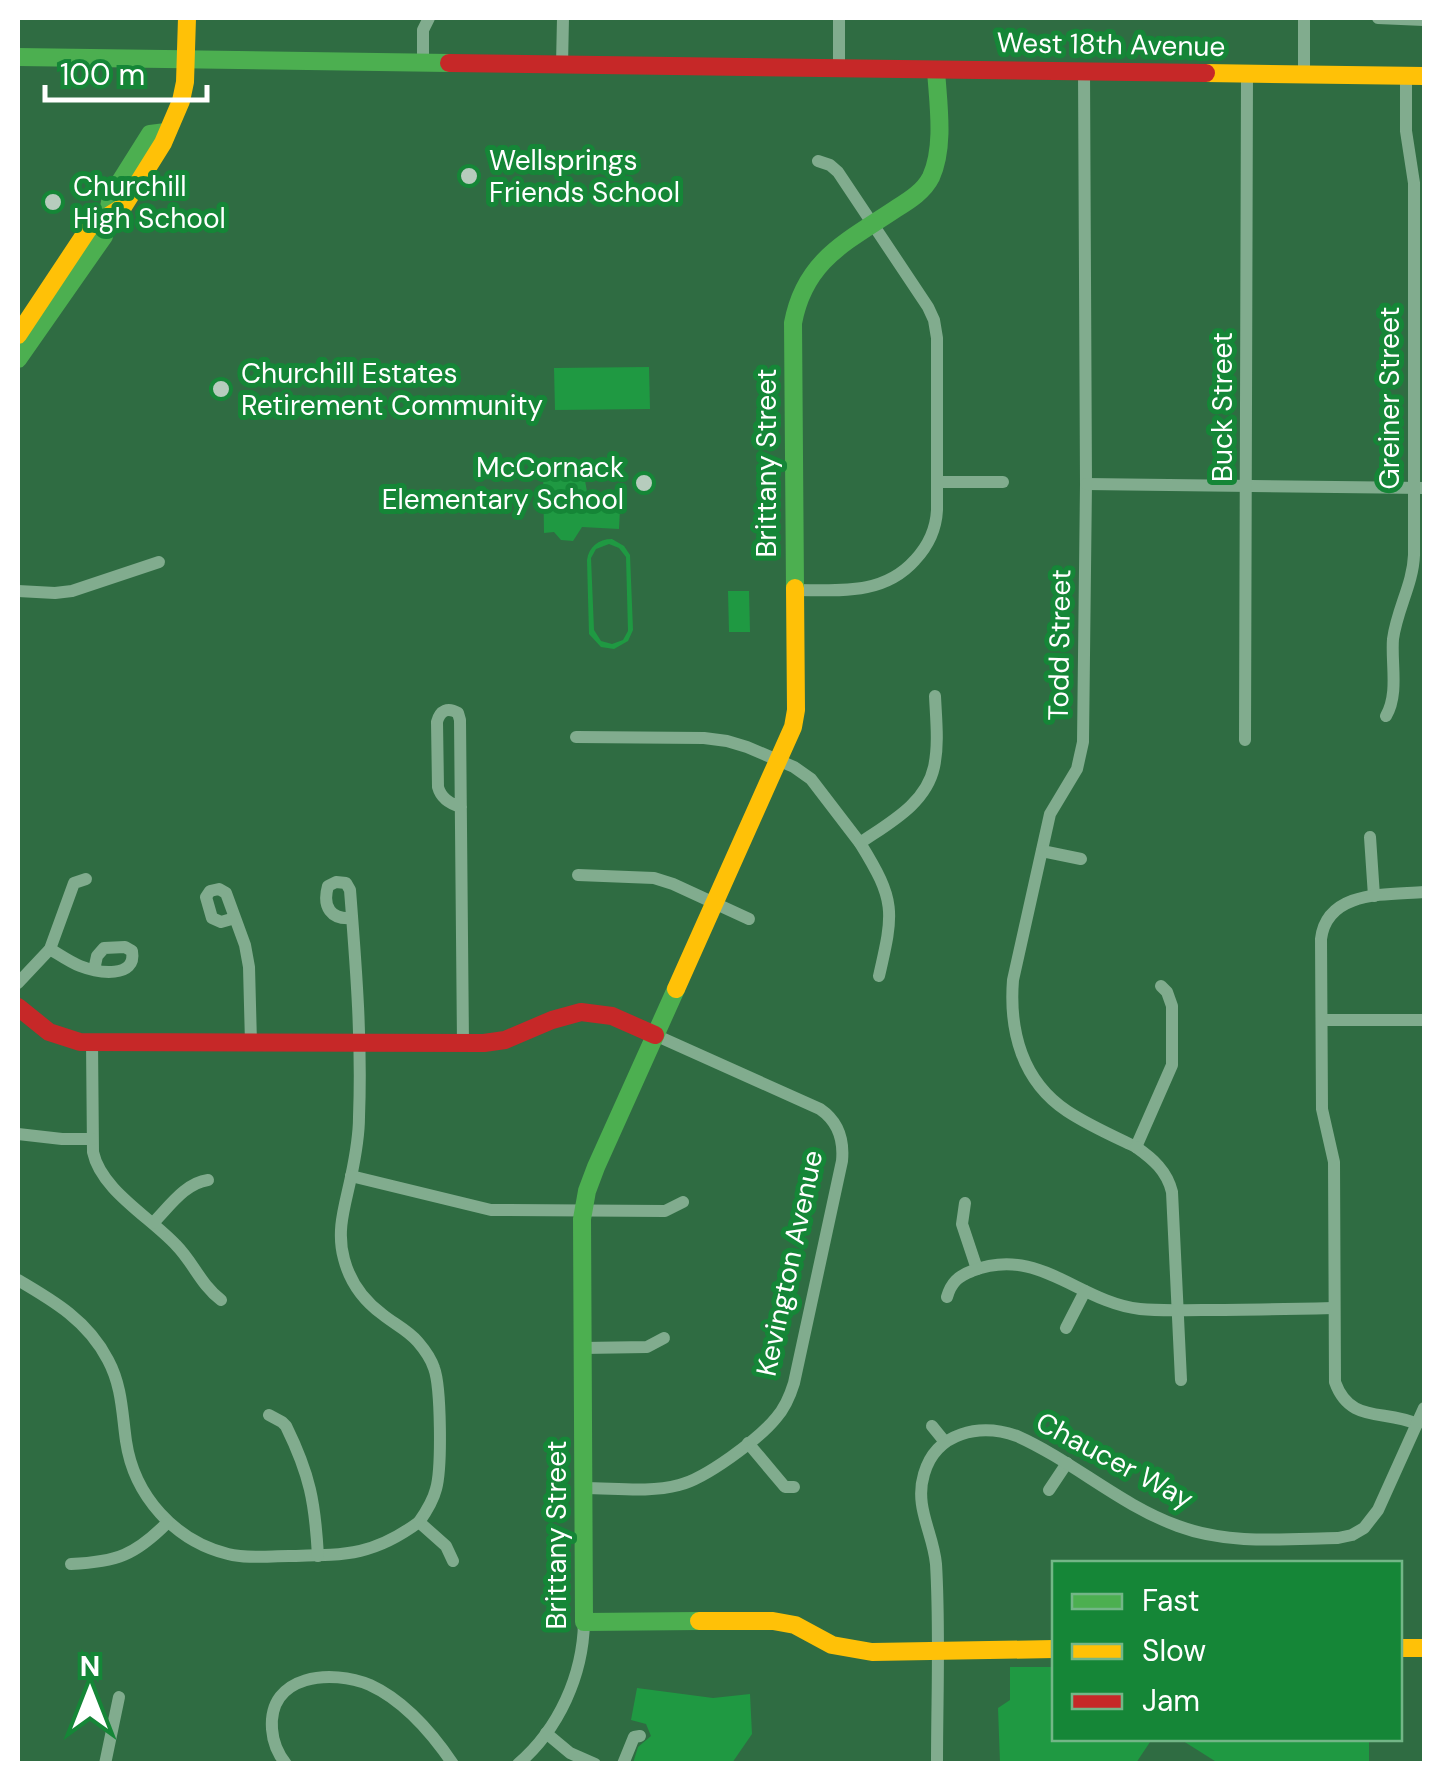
<svg xmlns="http://www.w3.org/2000/svg" width="1442" height="1781" font-family="'DM Sans',sans-serif">
	<rect width="100%" height="100%" fill="#2f6c42"/>
	<!-- green -->
	<g fill="#1f9942" fill-rule="evenodd">
		<polygon points="649,367 650,409 555,410 554,368"/>
		<polygon points="582,464 588,497 598,508 620,509 619,529 582,527 573,541 561,540 554,532 544,533 543,466"/>
		<path d="M612,539L624,546L630,555L633,630L628,641L614,649L601,647L589,634L587,560C589,547 598,539 612,539ZM609,544L619,548L626,557L628,631L623,640L612,644L601,641L594,630L591,558L596,549Z"/>
		<polygon points="749,591 750,632 729,632 728,591"/>
		<polygon points="1010,1667 1054,1667 1054,1738 1152,1739 1136,1763 1000,1763 998,1708 1010,1700"/>
		<polygon points="637,1688 713,1698 750,1694 752,1734 732,1763 633,1763 638,1747 651,1736 646,1724 631,1720"/>
		<polygon points="1180,1739 1369,1739 1369,1763 1218,1763"/>
	</g>
	<g fill="none" stroke-linecap="round" stroke-linejoin="round">
		<!-- street -->
		<g stroke="#81ac8e" stroke-width="12">
			<polyline points="1304,18 1304,75"/>
			<polyline points="1378,18 1424,20"/>
			<polyline points="423,63 423,30 429,18"/>
			<polyline points="562,65 563,18"/>
			<polyline points="839,68 839,18"/>
			<path d="M1084,71L1086,484L1083,742L1077,769L1050,814L1013,980C1009,1031 1022,1081 1067,1111C1088,1125 1113,1136 1136,1147L1172,1065V1006L1167,992L1161,986"/>
			<polyline points="937,482 1003,482"/>
			<polyline points="1086,484 1424,488"/>
			<path d="M794,590C838,590 883,596 915,560C929,545 936,530 937,510V338L934,320L928,307L838,172L830,165L818,161"/>
			<polyline points="18,591 55,593 72,591 159,562"/>
			<path d="M1386,716C1399,694 1391,663 1393,639C1397,609 1413,584 1414,555V183L1406,131V76"/>
			<polyline points="576,737 704,738 727,741 747,747 794,767 811,779 860,843"/>
			<polyline points="1245,740 1247,74"/>
			<path d="M461,807C450,804 441,798 438,787L437,722C440,710 448,707 458,713L460,720L463,1044"/>
			<polyline points="1370,837 1374,896"/>
			<polyline points="1042,851 1081,859"/>
			<polyline points="578,875 654,878 673,884 749,919"/>
			<polyline points="235,918 221,922 212,918 206,897 210,891 219,889 226,893 245,945 249,967 251,1043"/>
			<path d="M352,918C331,920 322,907 328,886L336,882L346,883L350,890C356,967 362,1040 359,1117C359,1138 355,1158 351,1177C345,1206 336,1230 344,1259C350,1282 363,1300 382,1314C394,1324 408,1330 418,1342C424,1349 431,1359 434,1368C441,1387 442,1468 436,1489C433,1501 426,1512 419,1522"/>
			<path d="M50,949C60,955 70,962 80,966C98,973 137,979 132,951L125,947L104,948L97,956L94,970"/>
			<path d="M879,976C894,911 896,901 860,843C889,823 926,804 934,767C939,744 936,719 935,696"/>
			<polyline points="18,983 50,949 74,883 86,879"/>
			<polyline points="1322,1020 1424,1020"/>
			<path d="M92,1042L93,1152C101,1190 150,1217 176,1245C193,1262 201,1285 221,1300"/>
			<polyline points="18,1134 62,1139 92,1139"/>
			<path d="M1136,1147C1153,1159 1167,1171 1172,1192L1181,1380"/>
			<polyline points="351,1176 491,1210 665,1211 683,1202"/>
			<polyline points="965,1203 962,1224 977,1269"/>
			<path d="M153,1223C169,1207 185,1183 208,1180"/>
			<path d="M18,1280C54,1301 88,1321 108,1360C122,1386 122,1413 126,1441C134,1496 175,1541 228,1554C247,1559 269,1556 289,1556C345,1555 373,1556 419,1522L446,1546L453,1561"/>
			<path d="M947,1297C951,1283 958,1276 972,1271C1039,1245 1078,1302 1140,1309C1160,1311 1181,1310 1202,1310C1245,1310 1289,1309 1333,1308"/>
			<polyline points="1066,1328 1085,1291"/>
			<polyline points="583,1348 647,1347 664,1338"/>
			<path d="M269,1415L282,1422L286,1426C310,1475 315,1502 318,1556"/>
			<path d="M1417,1424C1384,1409 1350,1424 1335,1382L1334,1162L1322,1109L1321,939C1327,890 1386,895 1424,892"/>
			<polyline points="932,1426 945,1442"/>
			<polyline points="748,1443 785,1487 794,1487"/>
			<path d="M584,1488C615,1488 649,1493 679,1485C705,1479 759,1439 776,1418C785,1408 790,1396 794,1383L842,1161C844,1140 839,1122 820,1109L655,1035"/>
			<polyline points="1049,1490 1067,1463"/>
			<path d="M71,1564C117,1562 135,1555 167,1523"/>
			<polyline points="546,1733 570,1753 595,1764"/>
			<polyline points="105,1764 119,1697"/>
			<path d="M286,1764C277,1753 273,1743 272,1729C268,1674 332,1669 370,1685C405,1701 432,1733 453,1764"/>
			<path d="M518,1764C559,1729 583,1675 584,1622"/>
			<polyline points="623,1764 634,1737 640,1736"/>
			<path d="M937,1764C937,1697 940,1630 936,1564C933,1532 914,1507 924,1474C936,1432 980,1423 1017,1436C1073,1461 1120,1505 1178,1526C1229,1545 1285,1539 1338,1538L1352,1535L1364,1528L1378,1510L1424,1408"/>
		</g>
		<!-- fast -->
		<g stroke="#4caf50" stroke-width="18">
			<polyline points="18,57 449,63"/>
			<polyline points="18,359 104,236 111,196 150,134 166,132"/>
			<path d="M795,588L793,323C805,259 848,241 897,208C910,200 924,191 931,177C945,146 938,103 936,70"/>
			<polyline points="676,989 596,1167 587,1191 582,1219 584,1622 699,1621"/>
		</g>
		<!-- slow -->
		<g stroke="#ffc107" stroke-width="18">
			<polyline points="1206,73 1424,76"/>
			<polyline points="18,335 89,228 123,207 163,143 181,101 185,82 187,18"/>
			<polyline points="676,989 793,727 796,710 795,588"/>
			<polyline points="699,1621 773,1621 795,1625 832,1645 872,1652 1054,1649"/>
			<polyline points="1400,1648 1424,1648"/>
		</g>
		<!-- jam -->
		<g stroke="#c62828" stroke-width="18">
			<polyline points="449,63 1206,73"/>
			<polyline points="18,1007 49,1032 80,1042 484,1043 505,1040 552,1020 581,1012 612,1016 655,1035"/>
		</g>
	</g>
	<!-- markers -->
	<g fill="#b6ccbd" stroke="#158637" stroke-width="4">
		<circle cx="469" cy="176" r="10"/>
		<circle cx="53" cy="202" r="10"/>
		<circle cx="221" cy="389" r="10"/>
		<circle cx="644" cy="483" r="10"/>
	</g>
	<g text-anchor="middle" stroke-width="10" stroke-linejoin="round" paint-order="stroke">
		<!-- street labels -->
		<g font-size="28" fill="#fff" stroke="#158637">
			<text transform="translate(1111 44) rotate(1)" y="10">West 18th Avenue</text>
			<text transform="translate(1389 398) rotate(-90)" y="10">Greiner Street</text>
			<text transform="translate(1222 407) rotate(-90)" y="10">Buck Street</text>
			<text transform="translate(766 463) rotate(-90)" y="10">Brittany Street</text>
			<text transform="translate(1059 645) rotate(-89)" y="10">Todd Street</text>
			<text transform="translate(789 1263) rotate(-78)" y="10">Kevington Avenue</text>
			<text transform="translate(1115 1460) rotate(28)" y="10">Chaucer Way</text>
			<text transform="translate(556 1535) rotate(-90)" y="10">Brittany Street</text>
		</g>
		<!-- poi labels -->
		<g font-size="28" fill="#fff" stroke="#158637" text-anchor="start">
			<text x="489" y="170">Wellsprings<tspan x="489" dy="32">Friends School</tspan></text>
			<text x="73" y="196">Churchill<tspan x="73" dy="32">High School</tspan></text>
			<text x="241" y="383">Churchill Estates<tspan x="241" dy="32">Retirement Community</tspan></text>
			<text x="624" y="477" text-anchor="end">McCornack<tspan x="624" dy="32">Elementary School</tspan></text>
		</g>
	</g>
	<!-- border -->
	<rect width="1442" height="1781" fill="none" stroke="#ffffff" stroke-width="40"/>
	<!-- legend -->
	<rect x="1052" y="1561" width="350" height="180" fill="#158637" stroke="#73b687" stroke-width="2.5"/>
	<rect x="1072" y="1594" width="50" height="15" fill="#4caf50" stroke="#73b687" stroke-width="2.5"/>
	<text x="1142" y="1611" font-size="30" fill="#ffffff">Fast</text>
	<rect x="1072" y="1644" width="50" height="15" fill="#ffc107" stroke="#73b687" stroke-width="2.5"/>
	<text x="1142" y="1661" font-size="30" fill="#ffffff">Slow</text>
	<rect x="1072" y="1694" width="50" height="15" fill="#c62828" stroke="#73b687" stroke-width="2.5"/>
	<text x="1142" y="1711" font-size="30" fill="#ffffff">Jam</text>
	<!-- north arrow -->
	<g transform="translate(90 1691)" stroke="#158637" stroke-width="8" paint-order="stroke">
	<path d="M0-8L18 38L0 25L-18 38Z" fill="#ffffff"/>
	<text y="-15" font-size="28" font-weight="bold" text-anchor="middle" fill="#ffffff">N</text>
	</g>
	<!-- scale -->
	<path d="M45 85v15h162v-15" fill="none" stroke="#ffffff" stroke-width="5"/>
	<text x="60" y="85" font-size="30" fill="#ffffff" stroke="#158637" stroke-width="8" paint-order="stroke">100 m</text>
</svg>
